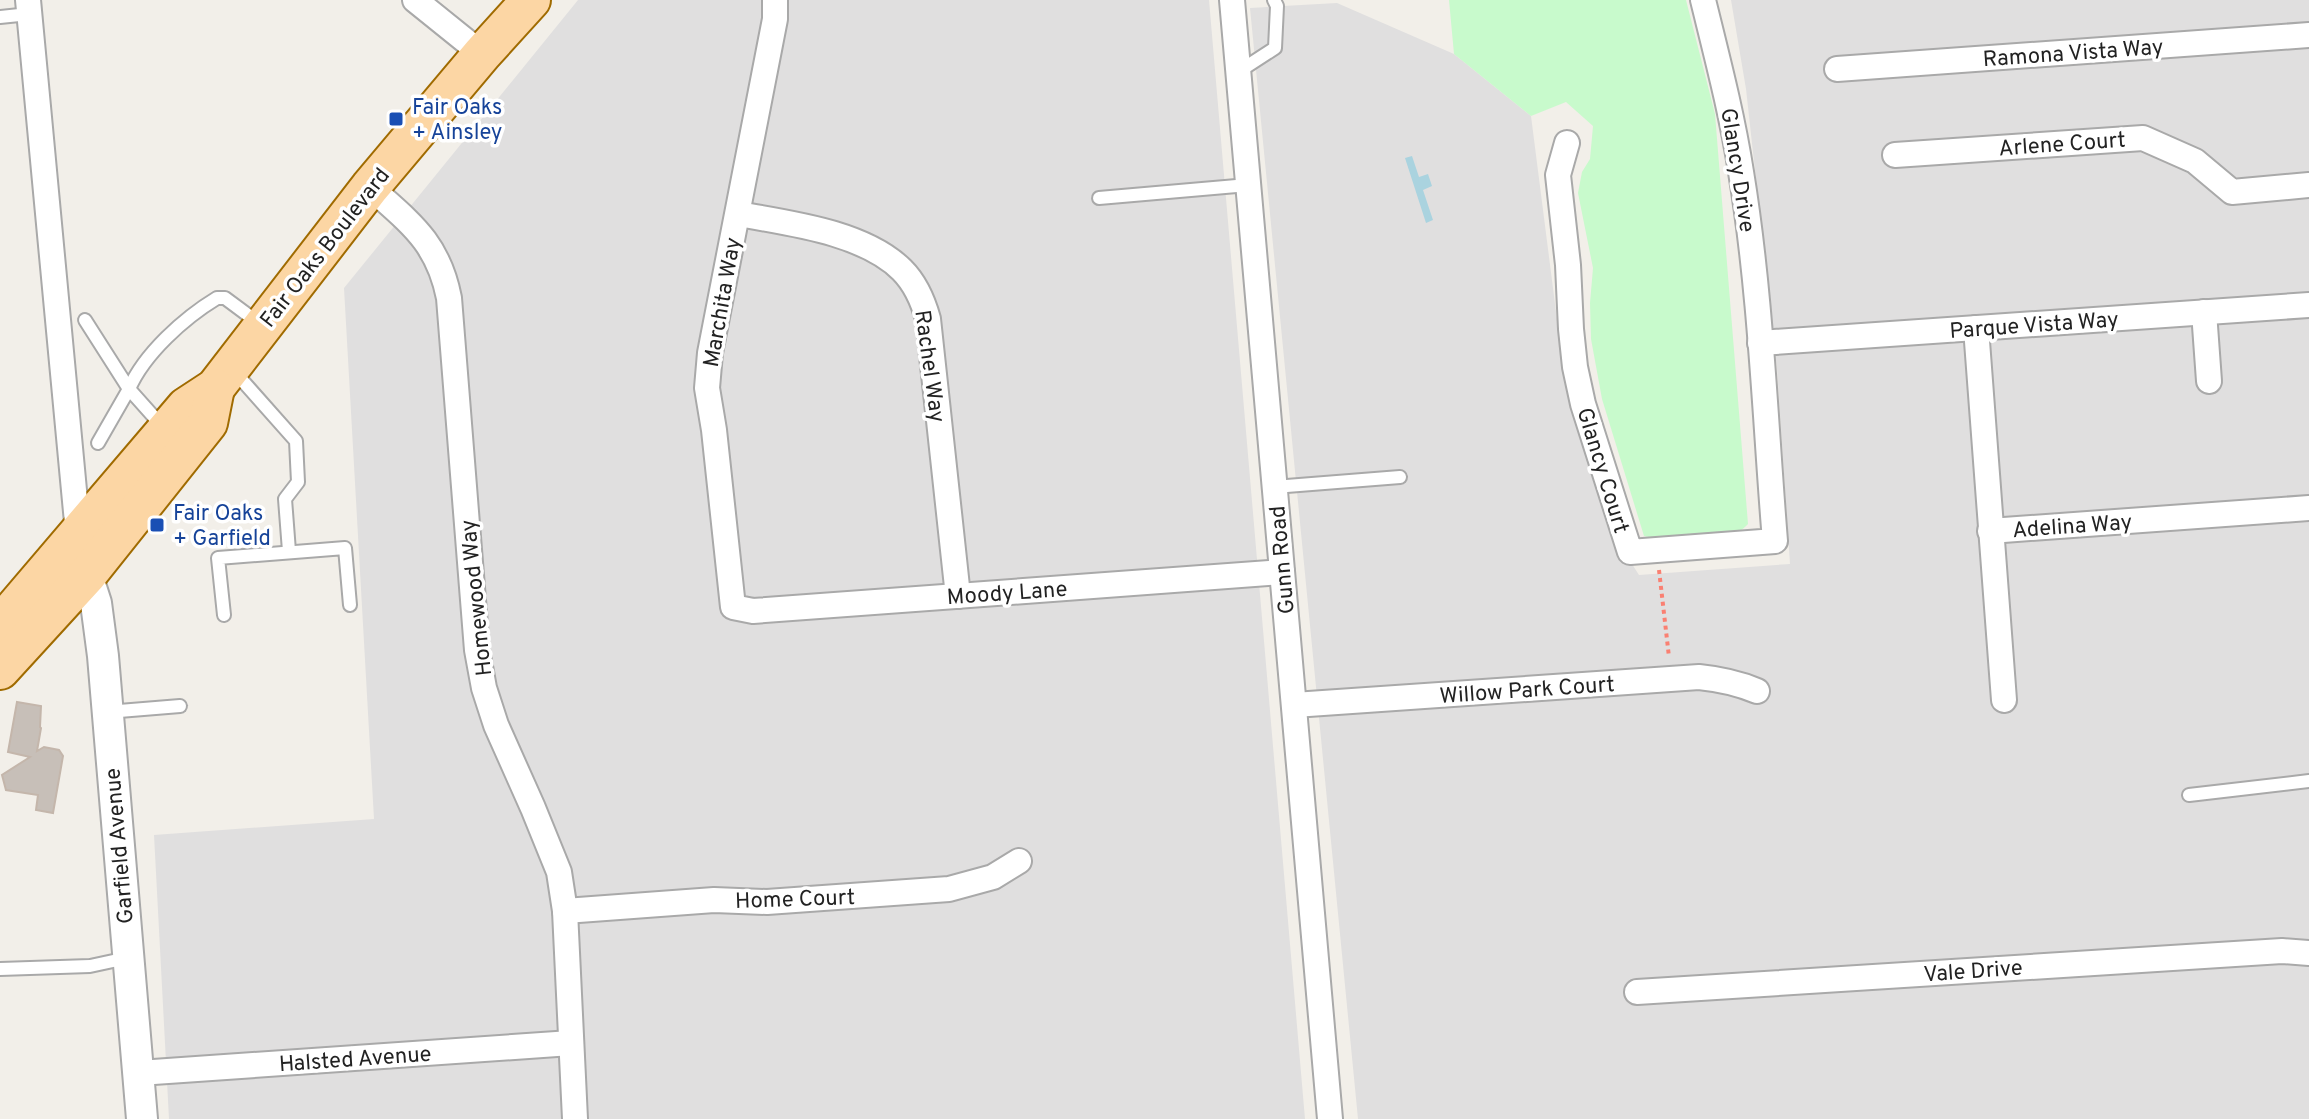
<svg xmlns="http://www.w3.org/2000/svg" width="2309" height="1119" font-family="Overpass,sans-serif">
	<rect width="100%" height="100%" fill="#f2efe9"/>
	<!-- residential -->
	<g fill="#e0dfdf">
		<polygon points="578,0 1209,0 1305,1119 169,1119 154,835 374,819 344,288"/>
		<polygon points="1731,0 2309,0 2309,1119 1358,1119 1250,8 1337,3 1454,54 1531,116 1565,382 1607,525 1639,575 1790,564 1777,369 1746,89"/>
	</g>
	<!-- park -->
	<path fill="#c8facc" d="M1449,0H1686L1715,114L1748,524C1728,547 1672,542 1644,536L1602,399L1591,339L1590,303L1593,268L1578,193L1582,172L1590,159L1593,126L1566,102L1531,116L1454,54Z"/>
	<!-- water -->
	<polygon fill="#aad3df" points="1412,156 1419,177 1428,174 1432,186 1423,190 1433,220 1426,223 1405,158"/>
	<!-- building -->
	<polygon fill="#c7bfb8" stroke="#c4b6ab" stroke-width="2" points="17,702 41,706 40,727 41,728 37,751 44,747 59,750 63,756 53,813 36,810 38,795 6,790 2,775 30,757 8,752"/>
	<g fill="none" stroke-linecap="round" stroke-linejoin="round">
		<defs>
			<g id="service">
				<polyline points="0,17 29,14"/>
				<polyline points="1238,72 1275,48 1277,6 1274,0"/>
				<polyline points="1099,198 1248,185"/>
				<polyline points="85,320 129,389 98,443"/>
				<polyline points="233,370 296,441 298,482 285,499 289,551"/>
				<path d="M162,426L129,389C144,354 184,318 217,298H225L260,324"/>
				<polyline points="1274,487 1400,477"/>
				<polyline points="224,615 218,558 345,548 350,605"/>
				<polyline points="107,712 180,706"/>
				<polyline points="2189,795 2309,781"/>
				<polyline points="0,969 90,966 127,958"/>
			</g>
			<g id="minor">
				<polyline points="28,0 78,533"/>
				<polyline points="415,0 482,54"/>
				<polyline points="775,0 775,19 710,353 707,388 714,430 733,607 753,611 1282,572"/>
				<polyline points="1232,0 1330,1119"/>
				<polyline points="1837,69 2309,35"/>
				<path d="M1567,143L1558,175L1568,265L1571,329L1575,367L1583,404L1630,552L1775,541C1765,419 1761,294 1741,172C1732,114 1717,57 1703,0"/>
				<polyline points="1895,155 2143,138 2195,161 2232,192 2309,185"/>
				<path d="M370,187C410,223 438,242 449,298L477,650L484,688L496,725L533,808L559,872L565,911L575,1119"/>
				<path d="M738,214C788,223 864,232 902,270C916,284 923,301 928,319L958,596"/>
				<polyline points="2204,312 2209,381"/>
				<polyline points="1976,328 2004,700"/>
				<polyline points="1760,343 2309,305"/>
				<polyline points="1990,531 2309,508"/>
				<path d="M1294,705L1699,677C1719,679 1738,683 1757,691"/>
				<polyline points="565,911 714,900 767,902 949,889 993,877 1019,861"/>
				<polyline points="1637,992 2282,951 2309,953"/>
				<polyline points="139,1073 571,1043"/>
			</g>
			<polyline id="tertiary" points="87,575 96,603 103,656 142,1119"/>
			<g id="primary">
				<polyline points="0,625 186,407 215,388 370,187 482,54 531,0"/>
				<polyline points="0,670 87,575 208,423 215,388"/>
			</g>
		</defs>
		<!-- service casing -->
		<use href="#service" stroke="#a9a9a9" stroke-width="16"/>
		<!-- minor casing -->
		<use href="#minor" stroke="#a9a9a9" stroke-width="28"/>
		<!-- tertiary casing -->
		<use href="#tertiary" stroke="#a9a9a9" stroke-width="34"/>
		<!-- primary casing -->
		<use href="#primary" stroke="#a06b00" stroke-width="42"/>
		<!-- path -->
		<polyline stroke="#fa8072" stroke-width="4" stroke-dasharray="4 4" stroke-linecap="butt" points="1659,570 1669,657"/>
		<!-- service -->
		<use href="#service" stroke="#fff" stroke-width="12"/>
		<!-- minor -->
		<use href="#minor" stroke="#fff" stroke-width="24"/>
		<!-- tertiary -->
		<use href="#tertiary" stroke="#fff" stroke-width="30"/>
		<!-- primary -->
		<use href="#primary" stroke="#fcd6a4" stroke-width="38"/>
	</g>
	<!-- markers -->
	<g fill="#1a4fb4" stroke="#fff" stroke-width="3">
		<rect x="388" y="111" width="16" height="16" rx="4"/>
		<rect x="149" y="517" width="16" height="16" rx="4"/>
	</g>
	<g text-anchor="middle" stroke-width="7" stroke-linejoin="round" paint-order="stroke">
		<!-- street labels -->
		<g font-size="22" fill="#222" stroke="#fff">
			<text transform="translate(2073 52) rotate(-4)" y="8">Ramona Vista Way</text>
			<text transform="translate(2062 143) rotate(-4)" y="8">Arlene Court</text>
			<text transform="translate(1739 170) rotate(81)" y="8">Glancy Drive</text>
			<text transform="translate(324 247) rotate(-52)" y="8">Fair Oaks Boulevard</text>
			<text transform="translate(721 302) rotate(-80)" y="8">Marchita Way</text>
			<text transform="translate(2034 324) rotate(-4)" y="8">Parque Vista Way</text>
			<text transform="translate(931 366) rotate(82)" y="8">Rachel Way</text>
			<text transform="translate(1604 470) rotate(73)" y="8">Glancy Court</text>
			<text transform="translate(2072 525) rotate(-4)" y="8">Adelina Way</text>
			<text transform="translate(1281 560) rotate(-95)" y="8">Gunn Road</text>
			<text transform="translate(1007 592) rotate(-4)" y="8">Moody Lane</text>
			<text transform="translate(475 598) rotate(-96)" y="8">Homewood Way</text>
			<text transform="translate(1527 689) rotate(-4)" y="8">Willow Park Court</text>
			<text transform="translate(118 846) rotate(-95)" y="8">Garfield Avenue</text>
			<text transform="translate(795 898) rotate(-2)" y="8">Home Court</text>
			<text transform="translate(1973 970) rotate(-4)" y="8">Vale Drive</text>
			<text transform="translate(355 1058) rotate(-4)" y="8">Halsted Avenue</text>
		</g>
		<!-- transit labels -->
		<g font-size="22" fill="#164399" stroke="#fff" text-anchor="start">
			<text x="412" y="114">Fair Oaks<tspan x="412" dy="25">+ Ainsley</tspan></text>
			<text x="173" y="520">Fair Oaks<tspan x="173" dy="25">+ Garfield</tspan></text>
		</g>
	</g>
</svg>
